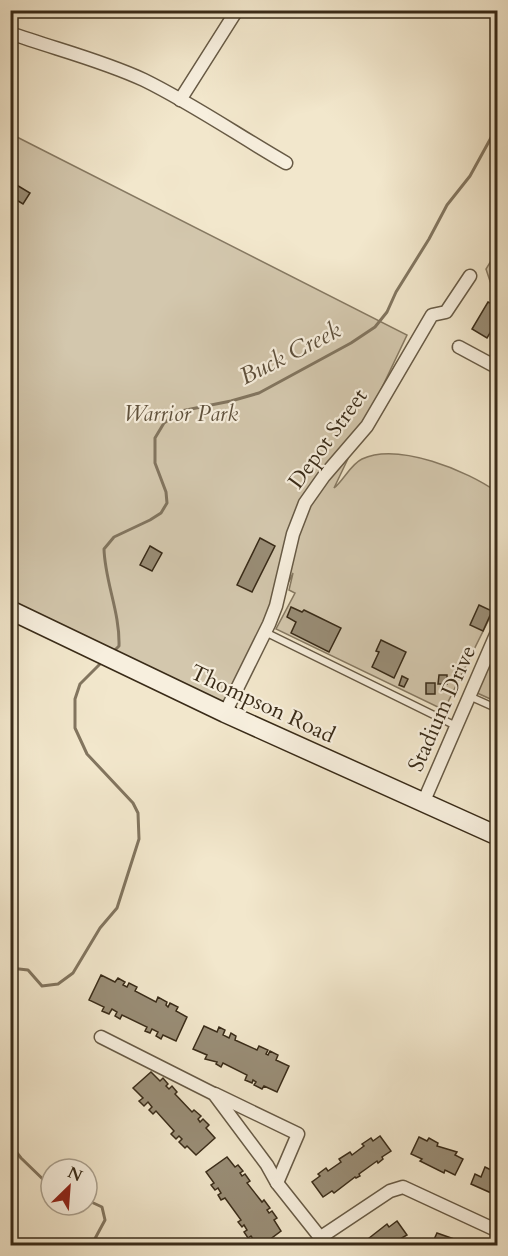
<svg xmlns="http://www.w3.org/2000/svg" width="508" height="1256" font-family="Cardo,serif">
	<rect width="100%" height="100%" fill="#f2e7cc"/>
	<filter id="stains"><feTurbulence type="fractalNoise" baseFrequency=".00333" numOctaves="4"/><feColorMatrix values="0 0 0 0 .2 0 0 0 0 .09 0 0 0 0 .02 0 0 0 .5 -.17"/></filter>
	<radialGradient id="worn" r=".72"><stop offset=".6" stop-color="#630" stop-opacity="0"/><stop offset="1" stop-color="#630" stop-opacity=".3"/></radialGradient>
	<!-- green -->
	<g fill="#d3c7ad" stroke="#867962" stroke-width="1.5">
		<path d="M11,134L407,335L334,488C343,481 351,464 362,459C398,442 468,471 497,492V603L444,710L276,629L295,593L289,590L293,573L225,713L11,607Z"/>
		<polygon points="497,251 498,288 497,288 491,284 486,269"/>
		<polygon points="497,642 497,702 475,692"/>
	</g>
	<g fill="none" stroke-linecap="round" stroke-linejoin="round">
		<!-- stream -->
		<g stroke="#82755f" stroke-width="3">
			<path d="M113,652L119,646C120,612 105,582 104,549L114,537L150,520L161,513L167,503L166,492L155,463V438L164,423L181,411L231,401L259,393L351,343L375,327L387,312L396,292L429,239L447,205L470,176L498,125"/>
			<polyline points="10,968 28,970 42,986 58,984 73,973 100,928 117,908 139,839 138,813 133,803 87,754 75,728 75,699 80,684 102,662"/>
			<polyline points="10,1144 21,1158 51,1187"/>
			<polyline points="87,1200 102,1207 105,1220 91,1246"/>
		</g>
	</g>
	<!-- building -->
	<g fill="#998d76" stroke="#392b18" stroke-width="1.5">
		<polygon points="10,181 30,193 23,204 10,196"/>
		<polygon points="488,302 498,307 498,320 487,338 472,329"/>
		<polygon points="260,538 275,546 252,592 237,585"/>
		<polygon points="150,546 162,553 152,571 140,565"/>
		<polygon points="479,605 492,611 483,631 470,625"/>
		<polygon points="291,607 302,612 304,610 341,628 329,652 291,633 296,622 287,617"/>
		<polygon points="381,640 406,652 394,678 372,667 379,652 376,651"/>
		<polygon points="439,675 447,675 447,684 438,684"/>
		<polygon points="402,676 408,679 404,687 399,685"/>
		<rect x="426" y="683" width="9" height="11"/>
		<polygon points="101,975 115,982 118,978 125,982 123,985 127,987 129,983 137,987 135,991 156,1002 158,997 167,1002 166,1005 168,1007 170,1003 178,1007 176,1011 187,1017 176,1041 163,1035 161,1039 156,1036 158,1032 152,1029 150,1033 145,1031 147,1027 122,1015 120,1019 115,1016 117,1012 112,1009 109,1014 102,1011 104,1007 89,1000"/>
		<polygon points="204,1026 217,1032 219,1027 225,1030 223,1035 229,1038 231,1033 236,1036 235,1040 257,1050 259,1046 268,1050 266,1054 268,1055 270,1051 278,1055 276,1060 289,1066 277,1092 264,1086 262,1089 254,1085 256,1082 253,1080 252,1083 245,1080 247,1075 223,1063 221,1067 216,1064 217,1062 205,1059 207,1055 193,1049"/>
		<polygon points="151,1072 160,1081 163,1078 168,1084 166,1086 169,1089 172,1086 177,1092 175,1094 192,1112 194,1110 201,1116 198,1119 200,1122 203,1119 209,1125 206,1128 215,1138 196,1155 187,1146 185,1148 179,1142 182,1139 179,1136 176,1139 171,1134 174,1131 156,1111 153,1114 149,1110 152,1107 148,1102 144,1106 139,1101 143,1098 133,1088"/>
		<polygon points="380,1136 391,1151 382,1157 383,1159 378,1163 377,1161 359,1174 360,1176 356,1178 355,1177 334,1193 332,1191 323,1197 312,1182 320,1176 318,1174 326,1168 328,1171 341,1162 339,1159 350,1152 352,1155 364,1146 362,1144 371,1138 373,1141"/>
		<polygon points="419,1137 427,1141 429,1138 438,1143 437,1146 457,1152 455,1155 463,1159 455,1175 445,1170 444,1173 420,1161 422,1159 411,1154"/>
		<polygon points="227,1157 235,1167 238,1165 243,1171 240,1173 242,1176 245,1174 250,1181 247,1183 262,1202 264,1200 270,1208 267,1210 269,1213 272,1211 277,1218 274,1220 281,1231 261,1246 258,1246 251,1236 248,1238 244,1232 247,1230 244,1225 242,1227 238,1222 241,1220 225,1198 221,1200 218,1195 221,1193 218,1188 215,1190 211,1185 214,1183 206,1172"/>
		<polygon points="485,1167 493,1171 495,1168 498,1170 498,1196 471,1184 475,1174 481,1177"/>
		<polygon points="397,1221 407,1235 400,1239 402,1242 397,1246 359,1246 387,1224 389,1227"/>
		<polygon points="437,1233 454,1239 453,1241 463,1246 431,1246"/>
	</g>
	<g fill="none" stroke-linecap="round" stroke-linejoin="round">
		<defs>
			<g id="lane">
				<polyline points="265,632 456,726"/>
				<polyline points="469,696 498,709"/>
			</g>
			<g id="street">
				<path d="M10,33C55,49 101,60 144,80C193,104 239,136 286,163"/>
				<polyline points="180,100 237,10"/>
				<polyline points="459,347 498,368"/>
				<polyline points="225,713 269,624 276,606 293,534 305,503 324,476 367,426 432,315 446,312 470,276"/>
				<polyline points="423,803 498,630"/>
				<polyline points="101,1037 214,1094 267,1165 277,1183 327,1246"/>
				<polyline points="215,1094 298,1134 277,1183"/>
				<polyline points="321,1237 390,1191 403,1187 498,1231"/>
			</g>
			<polyline id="secondary" points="10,610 225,713 498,836"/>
		</defs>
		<!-- lane casing -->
		<use href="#lane" stroke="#675a45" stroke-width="9"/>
		<!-- street casing -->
		<use href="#street" stroke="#675a45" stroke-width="15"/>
		<!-- secondary casing -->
		<use href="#secondary" stroke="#392b18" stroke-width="21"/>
		<!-- lane -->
		<use href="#lane" stroke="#f7efde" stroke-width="6"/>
		<!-- street -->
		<use href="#street" stroke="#f7efde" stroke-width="12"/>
		<!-- secondary -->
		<use href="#secondary" stroke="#f7efde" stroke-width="18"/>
	</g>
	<g text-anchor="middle" stroke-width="4.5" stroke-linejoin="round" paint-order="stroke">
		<!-- park labels -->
		<g font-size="22" font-style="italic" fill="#60523d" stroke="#f7efde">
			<text x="181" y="421">Warrior Park</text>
		</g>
		<!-- street labels -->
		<g font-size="22" fill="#392b18" stroke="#f7efde">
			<text transform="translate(327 438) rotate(-54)" y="8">Depot Street</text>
			<text transform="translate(263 703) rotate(25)" y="8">Thompson Road</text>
			<text transform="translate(441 708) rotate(-66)" y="8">Stadium Drive</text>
		</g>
		<!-- water labels -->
		<g font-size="24" font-style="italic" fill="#5e503c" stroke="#f7efde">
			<text transform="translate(290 353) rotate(-27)" y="8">Buck Creek</text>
		</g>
	</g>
	<!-- margin -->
	<rect width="508" height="1256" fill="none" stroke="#f2e7cc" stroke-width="36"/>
	<rect x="12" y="12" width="484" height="1232" fill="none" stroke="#392b18" stroke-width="3"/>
	<rect x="18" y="18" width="472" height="1220" fill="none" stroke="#392b18" stroke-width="1.5"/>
	<!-- north arrow -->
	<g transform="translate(69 1187) rotate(25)"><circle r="28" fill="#f7efde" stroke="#aba18f" stroke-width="1.5"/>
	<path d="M0-4.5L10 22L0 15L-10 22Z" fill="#8f2418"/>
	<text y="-9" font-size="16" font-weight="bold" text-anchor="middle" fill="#392b18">N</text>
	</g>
	<rect width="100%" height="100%" filter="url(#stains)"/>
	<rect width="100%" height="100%" fill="url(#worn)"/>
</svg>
